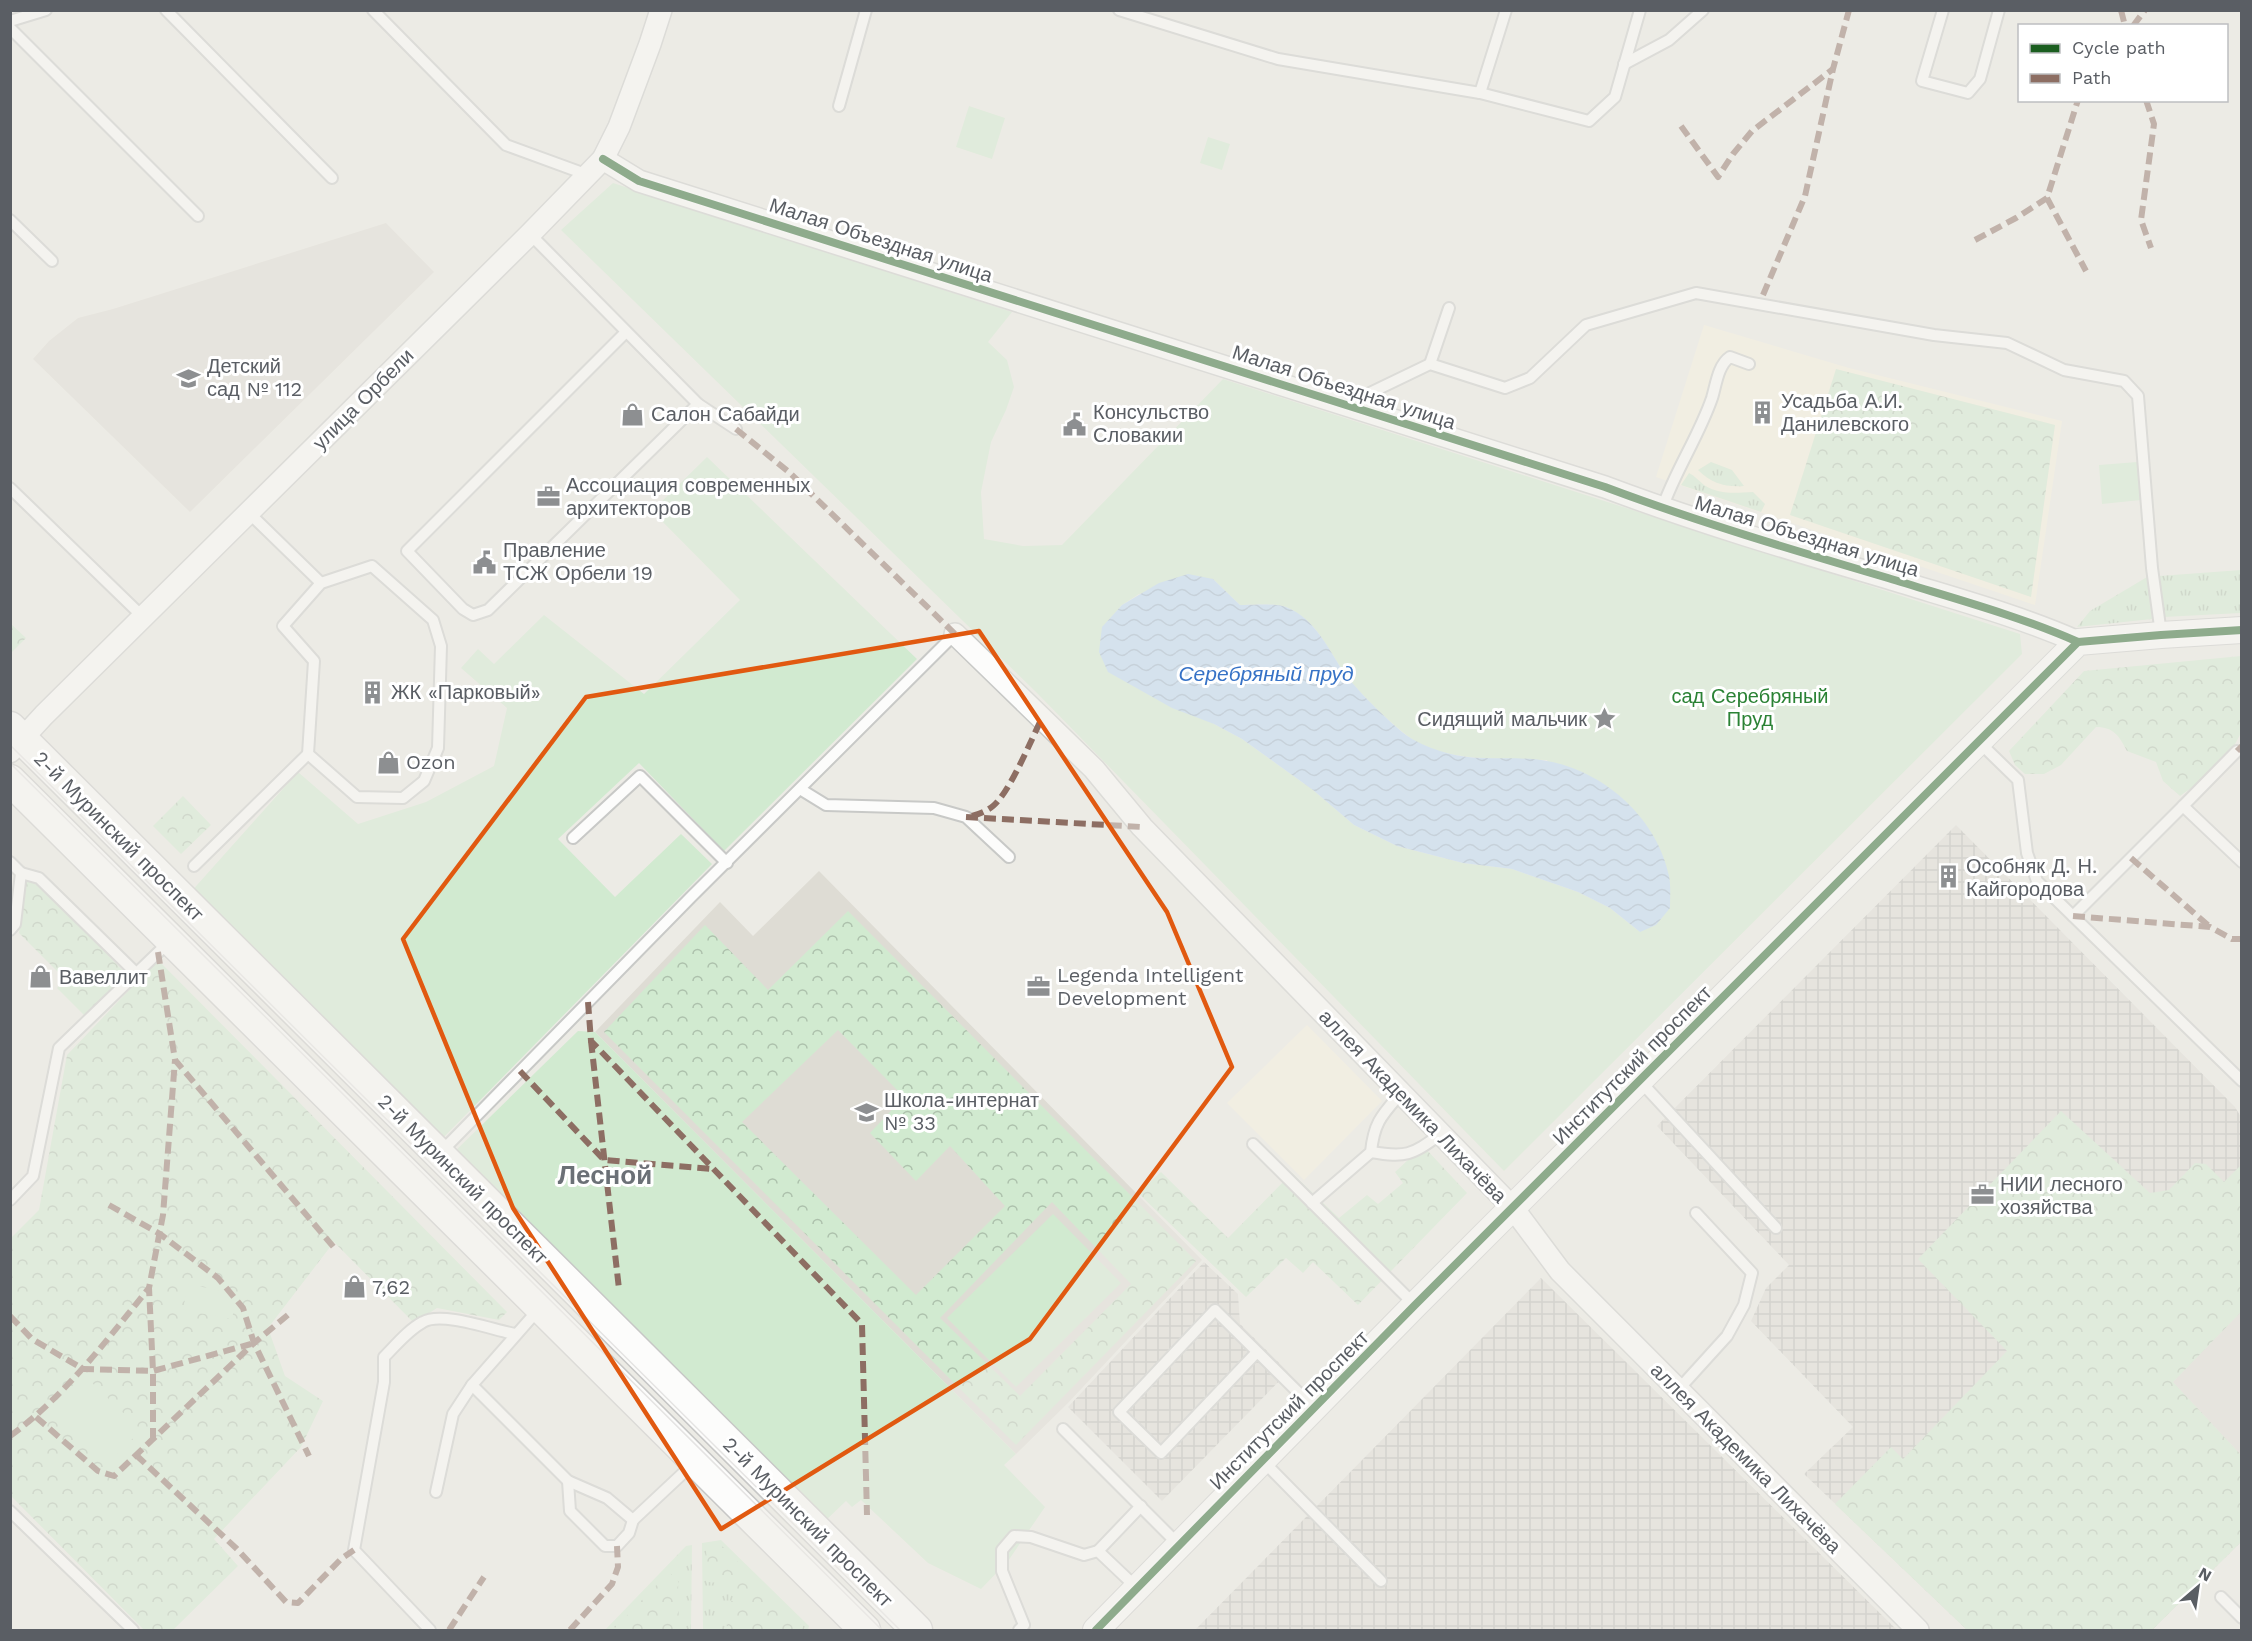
<svg xmlns="http://www.w3.org/2000/svg" width="2252" height="1641" font-family="'Work Sans',sans-serif">
	<defs>
		<pattern id="industrial-grid" width="8" height="8" patternUnits="userSpaceOnUse" patternTransform="scale(1.5)"><rect width="8" height="8" fill="#dddcd6"/><path d="M0 4h8M4 0v8" fill="none" stroke="#b6b6b1"/></pattern>
		<pattern id="grass-tufts" width="24" height="20" patternUnits="userSpaceOnUse" patternTransform="scale(1.5)"><rect width="24" height="20" fill="#d1ead0"/><path d="M3 7l-1-3M5 7V3M7 7l1-3M15 17l-1-3M17 17v-4M19 17l1-3" fill="none" stroke="#adc1ac"/></pattern>
		<pattern id="forest-crowns" width="20" height="18" patternUnits="userSpaceOnUse" patternTransform="scale(1.5)"><rect width="20" height="18" fill="#d1ead0"/><path d="M2 6a3 3 0 1 1 6 0M12 15a3 3 0 1 1 6 0" fill="none" stroke="#adc1ac"/></pattern>
		<pattern id="water-waves" width="16" height="10" patternUnits="userSpaceOnUse" patternTransform="scale(1.5)"><rect width="16" height="10" fill="#b8d8f7"/><path d="M0 5q4-4 8 0t8 0" fill="none" stroke="#99b2cc"/></pattern>
	</defs>
	<rect width="100%" height="100%" fill="#ecebe5"/>
	<!-- commercial -->
	<g fill="#f6f2dd">
		<polygon points="1704,325 1849,368 2062,421 2035,605 1656,477"/>
		<polygon points="1307,1025 1382,1101 1304,1180 1227,1103"/>
	</g>
	<!-- industrial -->
	<g fill="url(#industrial-grid)">
		<polygon points="1956,825 2235,1107 2241,1117 2241,1312 2173,1382 2241,1455 2241,1542 2152,1630 1967,1630 1804,1474 1853,1427 1751,1321 1766,1288 1789,1265 1657,1126"/>
		<polygon points="1204,1262 1238,1294 1240,1324 1288,1372 1162,1501 1068,1407"/>
		<polygon points="1541,1278 1897,1630 1195,1630"/>
	</g>
	<!-- education -->
	<g fill="#dedcd4">
		<polygon points="386,223 434,272 190,512 33,359 49,341 78,318 113,309"/>
		<polygon points="819,871 1202,1260 1068,1403 1016,1454 595,1032 720,902 753,936"/>
		<polygon points="2241,1312 2241,1455 2173,1382"/>
	</g>
	<!-- grass -->
	<g fill="url(#grass-tufts)">
		<path d="M1711,462L1732,470L1744,486C1725,487 1712,484 1698,470Z"/>
		<path d="M1689,473C1695,476 1699,481 1704,485C1720,495 1735,493 1753,492L1765,504L1761,512L1681,485Z"/>
		<polygon points="2241,570 2241,613 2164,617 2159,576"/>
		<polygon points="2147,577 2152,619 2077,627 2090,611"/>
		<polygon points="721,1540 809,1626 808,1630 703,1630 702,1543"/>
		<polygon points="692,1545 691,1630 605,1630 686,1546"/>
	</g>
	<!-- forest -->
	<g fill="url(#forest-crowns)" fill-rule="evenodd">
		<polygon points="1836,369 2055,425 2031,597 1790,515"/>
		<polygon points="10,623 26,638 11,653 10,653"/>
		<path d="M2241,656C2241,671 2245,721 2241,732C2230,760 2203,780 2180,796L2163,781L2156,762L2127,751C2119,736 2114,727 2096,727L2061,765L2044,774H2025L2015,765L2009,751L2084,671Z"/>
		<polygon points="183,796 211,825 181,854 153,826"/>
		<polygon points="26,881 40,885 127,975 85,1016 57,988 65,979 19,933"/>
		<path d="M848,911L1196,1261L1016,1445L604,1032L705,925L768,990ZM838,1030L904,1097L870,1133L916,1181L950,1146L1005,1206L916,1295L742,1122ZM1052,1202L1131,1284L1020,1396L940,1318Z"/>
		<polygon points="158,960 507,1312 499,1320 437,1308 414,1323 334,1242 268,1328 285,1376 323,1401 301,1447 214,1539 238,1566 173,1630 144,1630 11,1496 10,1239 39,1210 67,1055"/>
		<polygon points="2061,1111 2150,1193 2169,1190 2195,1163 2206,1164 2224,1182 2241,1165 2241,1312 2173,1382 2241,1455 2241,1542 2152,1630 1967,1630 1835,1504 1891,1447 1903,1459 2007,1351 1918,1259"/>
		<polygon points="1426,1149 1467,1193 1358,1305 1313,1262 1303,1273 1286,1258 1246,1297 1138,1193 1161,1172 1228,1238 1292,1173 1339,1218 1367,1195 1378,1204 1403,1183 1395,1172 1409,1159"/>
		<polygon points="721,1545 803,1627 802,1630 708,1630 708,1628 728,1626 726,1602 740,1600 734,1584 708,1582 706,1548"/>
		<polygon points="669,1572 678,1581 679,1630 613,1630"/>
	</g>
	<!-- park -->
	<g fill="#d1ead0" fill-rule="evenodd">
		<polygon points="969,106 1005,118 992,159 956,147"/>
		<polygon points="1208,137 1230,144 1222,170 1200,163"/>
		<path d="M613,183L1012,312L988,342L1007,360L1014,387L1006,410L991,442L981,492L984,539L1023,546L1062,545L1223,379L2020,634L2022,654L1504,1171L1037,693L561,230ZM1213,579L1240,605C1252,605 1276,603 1286,607C1318,621 1327,649 1346,675C1358,692 1394,727 1412,739C1448,763 1505,758 1547,760L1640,932L1610,908L1578,892L1512,869L1463,863L1397,846L1354,825L1313,790L1242,739L1214,724L1102,628L1122,605L1139,594Z"/>
		<polygon points="707,457 917,659 724,851 639,763 558,839 615,897 681,834 712,864 438,1143 189,894 298,772 358,824 426,802 494,766 507,708 461,668 478,649 494,664 544,615 644,694 740,600 652,511"/>
		<polygon points="2137,462 2141,500 2102,504 2099,465"/>
		<polygon points="578,1031 595,1032 1016,1454 1004,1465 1045,1507 1008,1561 981,1589 928,1563 861,1500 852,1507 846,1501 823,1523 450,1156"/>
		<polygon points="1053,1214 1121,1283 1016,1387 947,1318"/>
		<polygon points="188,1284 237,1294 232,1319 183,1310"/>
		<polygon points="84,1375 141,1430 108,1464 51,1409"/>
	</g>
	<!-- water -->
	<path fill="url(#water-waves)" d="M1188,574L1213,579L1240,605C1252,605 1276,603 1286,607C1316,619 1328,649 1345,674C1355,688 1398,732 1414,740C1434,751 1460,758 1484,758C1505,759 1526,757 1547,761C1604,771 1657,818 1669,876C1671,886 1670,898 1670,908L1656,925L1640,932L1610,908L1578,892L1512,869L1463,863L1397,846L1354,825L1313,790L1242,739L1214,724L1172,708L1108,672L1099,652L1102,627L1122,605L1159,583Z"/>
	<g fill="none" stroke-linecap="round" stroke-linejoin="round">
		<defs>
			<g id="service">
				<polyline points="166,10 332,178"/>
				<polyline points="373,10 506,145 588,175"/>
				<polyline points="1119,10 1278,59 1480,93 1506,10"/>
				<polyline points="1943,10 1922,81 1968,93 1980,79 1999,10"/>
				<polyline points="10,21 46,10"/>
				<polyline points="10,28 198,216"/>
				<polyline points="1624,64 1669,40 1703,10"/>
				<polyline points="1480,93 1589,121 1615,97 1640,10"/>
				<polyline points="839,106 866,10"/>
				<polyline points="10,220 52,261"/>
				<polyline points="530,234 698,404 736,429"/>
				<polyline points="626,332 407,551 463,609 473,615 488,610 698,404"/>
				<polyline points="1430,364 1449,308"/>
				<polyline points="1347,404 1430,364 1505,388 1530,378 1586,325 1696,293 1934,335 2007,343 2064,370 2124,381 2138,396 2152,568 2161,634"/>
				<polyline points="10,488 143,617"/>
				<path d="M1662,509C1675,471 1699,436 1712,398C1716,385 1718,365 1730,357L1749,364"/>
				<polyline points="248,512 321,583 372,566 433,620 441,646 438,748 424,781 403,798 357,797 308,754 314,661 283,626 321,583"/>
				<polyline points="1979,742 2018,780 2027,853 2037,881 2242,1081"/>
				<polyline points="800,789 826,805 934,808 966,817 1009,857"/>
				<polyline points="2183,806 2237,751"/>
				<polyline points="573,838 640,776 727,863"/>
				<polyline points="10,862 21,873 15,924 10,930"/>
				<polyline points="194,866 308,754"/>
				<polyline points="21,873 39,878 136,973"/>
				<polyline points="2073,916 2183,806 2242,862"/>
				<polyline points="1640,1081 1776,1228"/>
				<polyline points="1253,1144 1414,1304"/>
				<polyline points="441,1152 691,897 955,634"/>
				<path d="M1371,1152C1407,1158 1411,1155 1441,1134"/>
				<polyline points="10,1200 33,1176 59,1048 170,941"/>
				<path d="M1312,1203L1371,1152C1374,1122 1382,1115 1401,1093"/>
				<polyline points="538,1310 472,1385 568,1481 607,1498 633,1520 695,1462"/>
				<path d="M1257,1352L1161,1453L1119,1412L1215,1310C1248,1343 1281,1375 1314,1408"/>
				<polyline points="1678,1390 1727,1336 1744,1305 1752,1273 1696,1213"/>
				<polyline points="1063,1429 1179,1545"/>
				<polyline points="1262,1460 1381,1581"/>
				<polyline points="568,1481 570,1511 605,1546 617,1546 629,1533 633,1520"/>
				<polyline points="436,1492 453,1414 472,1385"/>
				<polyline points="10,1511 133,1630"/>
				<polyline points="1098,1551 1141,1506"/>
				<polyline points="2221,1597 2242,1618"/>
				<path d="M430,1630L354,1550L384,1382V1357C396,1345 408,1330 423,1322C442,1311 493,1330 515,1334"/>
				<polyline points="1019,1630 1024,1625 1002,1571 1002,1550 1014,1536 1031,1537 1084,1555 1098,1551 1137,1588"/>
			</g>
			<g id="minor">
				<path d="M603,159L639,181L1605,487C1698,522 1793,550 1888,578C1952,598 2017,615 2078,642"/>
				<polyline points="955,634 1094,769 1142,827 1513,1208 1560,1271 1918,1630"/>
				<polyline points="10,752 44,715 530,234 603,159 619,127 650,44 661,10"/>
			</g>
			<polyline id="tertiary" points="1096,1630 1415,1305 2078,642 2161,635 2242,630"/>
			<g id="secondary">
				<polyline points="10,727 917,1630"/>
				<polyline points="10,780 865,1630"/>
			</g>
		</defs>
		<!-- service casing -->
		<use href="#service" stroke="#c8c9c7" stroke-width="14"/>
		<!-- minor casing -->
		<use href="#minor" stroke="#c8c9c7" stroke-width="24"/>
		<!-- tertiary casing -->
		<use href="#tertiary" stroke="#c8c9c7" stroke-width="28"/>
		<!-- secondary casing -->
		<use href="#secondary" stroke="#c7c7c6" stroke-width="33"/>
		<!-- service -->
		<use href="#service" stroke="#fcfcfb" stroke-width="10"/>
		<!-- minor -->
		<use href="#minor" stroke="#fcfcfb" stroke-width="21"/>
		<!-- tertiary -->
		<use href="#tertiary" stroke="#fcfcfb" stroke-width="26"/>
		<!-- secondary -->
		<use href="#secondary" stroke="#fcfcfb" stroke-width="30"/>
		<!-- tram -->
		<g stroke="#e4e3e2" stroke-width="1.5">
			<polyline points="10,745 900,1630"/>
			<polyline points="10,763 882,1630"/>
		</g>
		<!-- quiet -->
		<g stroke="#8d6e63" stroke-width="6" stroke-dasharray="12 6" stroke-linecap="butt">
			<polyline points="2121,10 2125,26"/>
			<polyline points="2133,26 2145,10"/>
			<polyline points="2146,100 2154,124 2141,220 2151,248"/>
			<polyline points="1681,126 1718,177 1733,154 1752,131 1833,69"/>
			<polyline points="2047,198 2086,271"/>
			<polyline points="1975,240 2016,218 2047,198 2078,100"/>
			<polyline points="1763,295 1805,196 1833,69 1849,10"/>
			<polyline points="736,429 790,473 955,634"/>
			<polyline points="2237,751 2242,746"/>
			<path d="M972,816C979,814 987,811 993,806C1010,792 1031,740 1042,718"/>
			<polyline points="966,817 1142,827"/>
			<polyline points="2131,858 2210,927"/>
			<polyline points="2073,916 2210,927 2232,939 2242,939"/>
			<polyline points="158,952 175,1060 337,1251"/>
			<polyline points="588,1002 591,1041 862,1324 867,1515"/>
			<polyline points="591,1041 619,1289"/>
			<polyline points="520,1071 604,1160 713,1169"/>
			<polyline points="109,1205 160,1234 218,1278 243,1308 254,1343 309,1456"/>
			<polyline points="10,1316 32,1339 83,1369 153,1371 251,1344"/>
			<polyline points="36,1417 98,1471 114,1476 254,1343 289,1314"/>
			<path d="M10,1436C65,1396 106,1341 149,1288"/>
			<polyline points="153,1440 153,1371 149,1288 163,1215 175,1060"/>
			<polyline points="136,1455 237,1549 286,1602 298,1603 341,1559 354,1550"/>
			<polyline points="449,1630 484,1577"/>
			<polyline points="570,1630 612,1584 618,1567 617,1546"/>
		</g>
		<defs>
			<g id="cycleway">
				<path d="M603,159L639,181L1605,487C1698,522 1793,550 1888,578C1952,598 2017,615 2078,642"/>
				<polyline points="1096,1630 1415,1305 2078,642 2161,635 2242,630"/>
			</g>
		</defs>
		<!-- cycleway casing -->
		<use href="#cycleway" stroke="#fff" stroke-width="11"/>
		<!-- cycleway -->
		<use href="#cycleway" stroke="#1b5e20" stroke-width="8"/>
	</g>
	<!-- marked area -->
	<path d="M0 0H2252V1641H0ZM979,631L1167,912L1232,1067L1030,1339L721,1529L513,1208L403,939L586,697Z" fill="#ecebe5" fill-opacity=".55" fill-rule="evenodd"/>
	<path fill="none" stroke="#e15910" stroke-width="4.5" stroke-linejoin="round" d="M979,631L1167,912L1232,1067L1030,1339L721,1529L513,1208L403,939L586,697Z"/>
	<!-- icons -->
	<defs>
		<symbol id="school-bare" viewBox="-9 -9 18 18"><path d="M0-5L7-2L0 1L-7-2ZM-4 1L0 2.5L4 1V4Q0 6-4 4Z" fill="#8d8f91" stroke="#fff" stroke-width="2.5" paint-order="stroke"/></symbol>
		<symbol id="building-bare" viewBox="-9 -9 18 18"><path d="M-4-6H4V6H1V3H-1V6H-4ZM-2.5-4.3h1.7v1.8h-1.7ZM.8-4.3h1.7v1.8H.8ZM-2.5-1h1.7V.8h-1.7ZM.8-1h1.7V.8H.8Z" fill="#8d8f91" stroke="#fff" stroke-width="2.5" paint-order="stroke"/></symbol>
		<symbol id="shop-bare" viewBox="-9 -9 18 18"><path d="M-5-2.5h2.3a2.7 3.5 0 0 1 5.4 0H5L5.5 6h-11ZM-1.5-2.5h3a1.5 2.3 0 0 0-3 0Z" fill="#8d8f91" stroke="#fff" stroke-width="2.5" paint-order="stroke"/></symbol>
		<symbol id="civic-bare" viewBox="-9 -9 18 18"><path d="M-.6-6.5H3V-4.5H.6V-3L4-1V1h2V6H-6V1h2V-1L-.6-3ZM-1.2 2.5V6h2.4V2.5Z" fill="#8d8f91" stroke="#fff" stroke-width="2.5" paint-order="stroke"/></symbol>
		<symbol id="office-bare" viewBox="-9 -9 18 18"><path d="M-6-3h4V-5.5h4V-3h4V5H-6ZM-1-4.5V-3h2v-1.5ZM-6 0V1H6V0Z" fill="#8d8f91" stroke="#fff" stroke-width="2.5" paint-order="stroke"/></symbol>
		<symbol id="sight-bare" viewBox="-9 -9 18 18"><path d="M0-6L1.8-2.2L6-1.7L2.9 1.2L3.7 5.4L0 3.3L-3.7 5.4L-2.9 1.2L-6-1.7L-1.8-2.2Z" fill="#8d8f91" stroke="#fff" stroke-width="2.5" paint-order="stroke"/></symbol>
	</defs>
	<g fill-rule="evenodd">
		<use href="#school-bare" x="172" y="362" width="33" height="33"/>
		<use href="#building-bare" x="1746" y="396" width="33" height="33"/>
		<use href="#shop-bare" x="616" y="398" width="33" height="33"/>
		<use href="#civic-bare" x="1058" y="408" width="33" height="33"/>
		<use href="#office-bare" x="532" y="480" width="33" height="33"/>
		<use href="#civic-bare" x="468" y="546" width="33" height="33"/>
		<use href="#building-bare" x="356" y="676" width="33" height="33"/>
		<use href="#sight-bare" x="1588" y="702" width="33" height="33"/>
		<use href="#shop-bare" x="372" y="746" width="33" height="33"/>
		<use href="#building-bare" x="1932" y="860" width="33" height="33"/>
		<use href="#shop-bare" x="24" y="960" width="33" height="33"/>
		<use href="#office-bare" x="1022" y="970" width="33" height="33"/>
		<use href="#school-bare" x="850" y="1096" width="33" height="33"/>
		<use href="#office-bare" x="1966" y="1178" width="33" height="33"/>
		<use href="#shop-bare" x="338" y="1270" width="33" height="33"/>
	</g>
	<g text-anchor="middle" stroke-width="6" stroke-linejoin="round" paint-order="stroke">
		<!-- street labels -->
		<g font-size="20" fill="#5a5e64" stroke="#fff">
			<text transform="translate(881 240) rotate(18)" y="7">Малая Объездная улица</text>
			<text transform="translate(1344 387) rotate(18)" y="7">Малая Объездная улица</text>
			<text transform="translate(363 399) rotate(-45)" y="7">улица Орбели</text>
			<text transform="translate(1807 536) rotate(17)" y="7">Малая Объездная улица</text>
			<text transform="translate(119 836) rotate(45)" y="7">2-й Муринский проспект</text>
			<text transform="translate(1632 1065) rotate(-45)" y="7">Институтский проспект</text>
			<text transform="translate(1413 1106) rotate(46)" y="7">аллея Академика Лихачёва</text>
			<text transform="translate(463 1179) rotate(45)" y="7">2-й Муринский проспект</text>
			<text transform="translate(1289 1410) rotate(-45)" y="7">Институтский проспект</text>
			<text transform="translate(1746 1458) rotate(45)" y="7">аллея Академика Лихачёва</text>
			<text transform="translate(808 1522) rotate(45)" y="7">2-й Муринский проспект</text>
		</g>
		<!-- poi labels -->
		<g font-size="20" fill="#5a5e64" stroke="#fff" text-anchor="start">
			<text x="207" y="373">Детский<tspan x="207" dy="23">сад № 112</tspan></text>
			<text x="1781" y="408">Усадьба А.И.<tspan x="1781" dy="23">Данилевского</tspan></text>
			<text x="1093" y="419">Консульство<tspan x="1093" dy="23">Словакии</tspan></text>
			<text x="651" y="421">Салон Сабайди</text>
			<text x="566" y="492">Ассоциация современных<tspan x="566" dy="23">архитекторов</tspan></text>
			<text x="503" y="557">Правление<tspan x="503" dy="23">ТСЖ Орбели 19</tspan></text>
			<text x="391" y="699">ЖК «Парковый»</text>
			<text x="1587" y="726" text-anchor="end">Сидящий мальчик</text>
			<text x="406" y="769">Ozon</text>
			<text x="1966" y="873">Особняк Д. Н.<tspan x="1966" dy="23">Кайгородова</tspan></text>
			<text x="1057" y="982">Legenda Intelligent<tspan x="1057" dy="23">Development</tspan></text>
			<text x="59" y="984">Вавеллит</text>
			<text x="884" y="1107">Школа-интернат<tspan x="884" dy="23">№ 33</tspan></text>
			<text x="2000" y="1191">НИИ лесного<tspan x="2000" dy="23">хозяйства</tspan></text>
			<text x="372" y="1294">7,62</text>
		</g>
		<!-- park labels -->
		<g font-size="20" fill="#2b8235" stroke="#fff">
			<text x="1750" y="703">сад Серебряный<tspan x="1750" dy="23">Пруд</tspan></text>
		</g>
		<!-- water labels -->
		<g font-size="21" font-style="italic" fill="#3672c6" stroke="#fff">
			<text x="1266" y="681">Серебряный пруд</text>
		</g>
		<!-- district labels -->
		<g font-size="26" font-weight="bold" fill="#6b7076" stroke="#fff">
			<text x="605" y="1184">Лесной</text>
		</g>
	</g>
	<!-- border -->
	<rect width="2252" height="1641" fill="none" stroke="#5a5e64" stroke-width="24"/>
	<!-- legend -->
	<rect x="2018" y="24" width="210" height="78" fill="#ffffff" stroke="#bdbfc1" stroke-width="1.5"/>
	<rect x="2030" y="44" width="30" height="9" fill="#1b5e20" stroke="#bdbfc1" stroke-width="1.5"/>
	<text x="2072" y="54" font-size="18" fill="#5a5e64">Cycle path</text>
	<rect x="2030" y="74" width="30" height="9" fill="#8d6e63" stroke="#bdbfc1" stroke-width="1.5"/>
	<text x="2072" y="84" font-size="18" fill="#5a5e64">Path</text>
	<!-- north arrow -->
	<g transform="translate(2198 1587) rotate(29)" stroke="#ffffff" stroke-width="4.5" paint-order="stroke">
	<path d="M0-4.5L10 22L0 15L-10 22Z" fill="#5a5e64"/>
	<text y="-9" font-size="16" font-weight="bold" text-anchor="middle" fill="#5a5e64">N</text>
	</g>
</svg>
